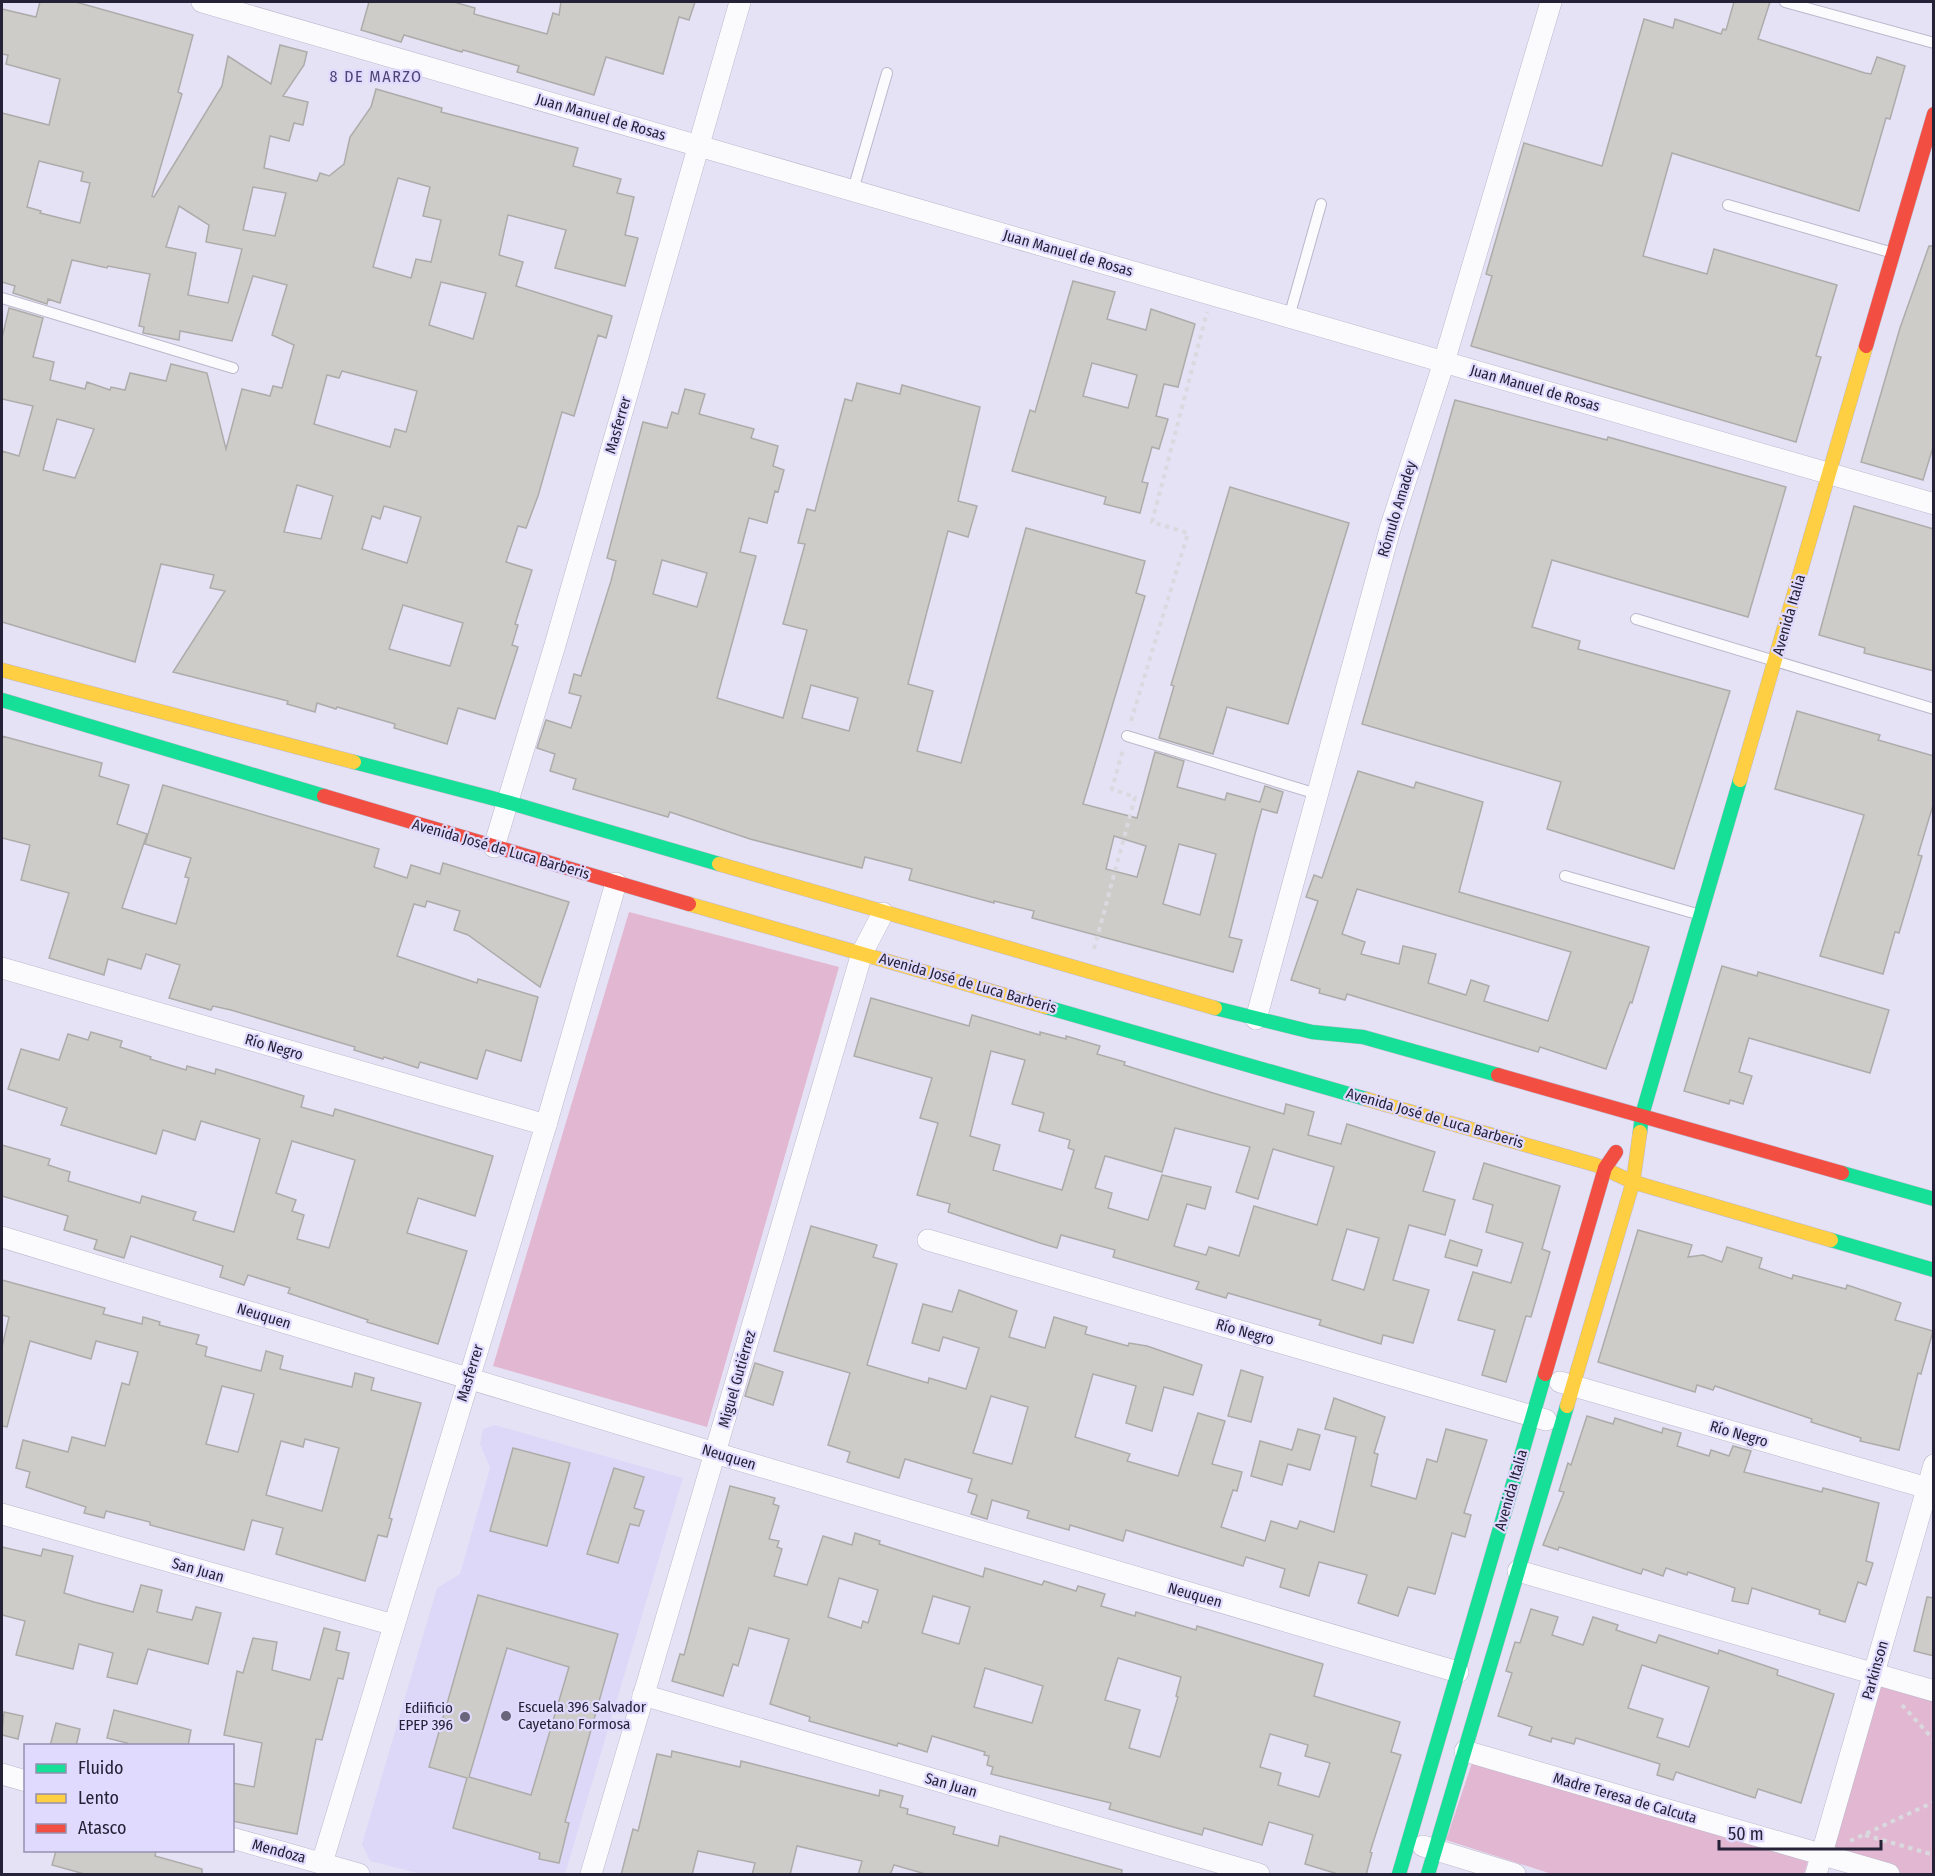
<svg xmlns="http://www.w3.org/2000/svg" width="1935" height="1876" font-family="'Fira Sans Condensed',sans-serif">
	<rect width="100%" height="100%" fill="#e6e2f6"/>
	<!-- built -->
	<polygon fill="#ddd8f7" points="495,1425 683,1478 565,1874 421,1874 370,1861 362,1844 437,1588 460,1574 490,1468 480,1444 483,1429"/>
	<!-- green -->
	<g fill="#e1b7d1">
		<polygon points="629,912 839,967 707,1427 493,1366"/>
		<polygon points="1875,1676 1933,1694 1933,1874 1905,1874 1826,1852"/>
		<polygon points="1472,1763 1809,1858 1804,1874 1552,1874 1446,1840"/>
	</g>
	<!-- building -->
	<g fill="#cdccc9" stroke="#adacaa" stroke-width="1.5" fill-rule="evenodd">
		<path d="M40,2H76L193,35L178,92L182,94L152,196L154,197L222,86L228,56L271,84L280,45L307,52L304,65L283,96L308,102L303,125L294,123L289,141L270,136L264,168L317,181L320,173L329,176L344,164L350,137L371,107L376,89L442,108L441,112L578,148L573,166L621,179L617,193L634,197L625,235L638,238L625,286L555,268L566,230L508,215L499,255L523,262L516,286L612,316L606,338L598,335L574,416L562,412L538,496L526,528L518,526L506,562L532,570L515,624L518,625L512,645L518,647L495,719L458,708L447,744L394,728L395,724L337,707L336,709L317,703L315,712L287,704L288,701L173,672L225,591L210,588L214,575L161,564L135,662L2,622V451L19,456L33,406L2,399V338L9,308L43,318L33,357L54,362L50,380L85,389L87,382L110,390L111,387L125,390L130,373L166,381L171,364L207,373L226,449L242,389L270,396L273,386L282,388L294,345L272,335L287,285L253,276L232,341L180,331L179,340L143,333L144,327L139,326L150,274L108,266L107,268L72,260L60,303L48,299L47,304L13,293L15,286L2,282V113L49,125L60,79L6,64L8,55L2,54V9L36,17ZM39,161L83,172L81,181L90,183L80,223L40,213L41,211L27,207ZM398,178L430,187L423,216L441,220L431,262L416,259L411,278L373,267ZM253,187L286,193L275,236L243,230ZM179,206L209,225L206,242L242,249L228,303L188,295L196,253L166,247ZM441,282L486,293L473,339L429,325ZM342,371L417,391L406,432L395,429L390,447L314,424L327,375L339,378ZM57,419L94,429L75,478L43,470ZM297,485L333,496L321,539L284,532ZM384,506L421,517L407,563L362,549L372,516L380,519ZM403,605L463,623L450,666L389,649Z"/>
		<polygon points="369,2 454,2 475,8 474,14 547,34 553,13 559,15 561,2 695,2 689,20 679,17 663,74 606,57 594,95 517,72 519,66 463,50 462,52 404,35 401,42 361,30"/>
		<polygon points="1734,2 1770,2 1758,39 1865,73 1871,74 1877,57 1905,66 1890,119 1886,118 1859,211 1672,153 1643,256 1707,274 1714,249 1837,285 1816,356 1821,357 1796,442 1471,346 1492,276 1486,274 1524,143 1602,166 1644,19 1673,28 1675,19 1721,34 1723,29 1726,30"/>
		<polygon points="1929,246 1934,246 1934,444 1923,480 1861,462 1900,328"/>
		<path d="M1073,281L1115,292L1107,319L1146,330L1151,309L1195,324L1178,387L1164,384L1156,416L1168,419L1159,449L1152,447L1142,482L1148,483L1140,513L1104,504L1106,497L1012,471L1030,410L1035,412ZM1092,363L1137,375L1128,408L1083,396Z"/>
		<path d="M857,383L900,394L902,385L980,407L958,501L977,506L968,537L948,531L908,684L933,691L917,751L961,763L1026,528L1145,561L1136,593L1145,596L1083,804L1137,818L1155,752L1184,761L1177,787L1225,800L1227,793L1260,802L1265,786L1283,792L1277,813L1262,809L1255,834L1229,937L1242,940L1233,972L1032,918L1034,911L994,901V903L909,880L912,869L865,857L862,868L750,839L670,812L668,817L573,789L576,779L550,771L555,754L537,748L546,720L571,728L581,696L569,693L574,674L581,676L611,581L616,561L607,558L643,422L667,428L672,412L678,414L685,389L705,394L699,414L754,429L751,438L778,446L773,466L784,470L778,492L775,491L767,523L749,518L740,552L756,556L717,698L783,718L807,630L783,624L805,544L798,543L807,509L815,511L845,399L852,401ZM662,560L707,573L697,607L653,594ZM811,685L858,698L849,731L802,718ZM1114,836L1146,846L1137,877L1106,869ZM1179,844L1216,854L1200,915L1163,904Z"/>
		<polygon points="1455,400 1607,440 1608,437 1786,487 1748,617 1552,560 1532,627 1580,641 1578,649 1730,691 1674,869 1547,829 1561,782 1362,724"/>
		<polygon points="1230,487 1349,523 1288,724 1227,707 1213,754 1159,738 1174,686 1171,685"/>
		<polygon points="1854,506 1934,529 1934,671 1864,653 1865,648 1819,635"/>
		<polygon points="1797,711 1880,735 1878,740 1934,756 1934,802 1918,855 1922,856 1899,933 1895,932 1883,974 1820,956 1864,815 1775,789"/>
		<polygon points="2,736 102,763 99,776 129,785 117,824 147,834 122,908 176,924 189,878 185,877 191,858 145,844 163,785 379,849 374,867 407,878 411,865 440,874 443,863 569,902 540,987 468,935 454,930 460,911 427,901 425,907 414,904 397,956 477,983 478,979 538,997 521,1061 486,1050 477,1079 420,1062 418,1068 384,1057 383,1059 354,1050 355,1047 231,1010 213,1006 211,1010 169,998 180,965 146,954 141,969 108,959 104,975 49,958 69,893 21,880 30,845 2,838"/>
		<path d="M1358,771L1414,788L1416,782L1483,802L1459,892L1649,947L1632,1003L1630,1002L1606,1069L1540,1047L1538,1052L1347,994L1345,1000L1319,993L1320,989L1291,980L1318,901L1306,897L1314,875L1322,878ZM1357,889L1571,952L1548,1021L1484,1001L1489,986L1471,980L1466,995L1428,983L1436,954L1403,946L1399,964L1361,954L1365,942L1342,934Z"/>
		<polygon points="1722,966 1757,976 1758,972 1889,1010 1870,1073 1749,1038 1739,1072 1752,1076 1743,1104 1730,1100 1729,1104 1684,1091"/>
		<path d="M871,998L969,1026L972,1015L1040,1035V1032L1066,1039V1036L1100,1046L1097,1054L1125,1062L1124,1065L1213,1093L1284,1114L1286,1104L1314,1112L1308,1135L1341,1144L1347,1124L1435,1152L1423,1191L1455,1200L1445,1235L1409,1225L1393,1280L1429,1290L1413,1343L1383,1335L1381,1344L1319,1325L1321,1320L1228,1293L1226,1298L1196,1289L1199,1282L1113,1257L1115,1250L1061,1235L1057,1248L1040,1243L948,1212L950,1204L917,1195L938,1123L920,1118L932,1078L854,1056ZM991,1051L1025,1060L1012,1104L1044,1113L1039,1131L1070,1140L1068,1148L1074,1150L1062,1190L993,1170L1000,1145L970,1136ZM1175,1128L1250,1147L1236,1192L1258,1199L1273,1149L1334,1167L1317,1225L1254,1206L1239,1256L1209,1247L1206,1255L1174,1246L1187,1204L1205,1209L1211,1187L1162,1175L1148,1220L1108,1208L1112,1193L1095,1188L1105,1156L1162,1172ZM1347,1229L1379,1238L1364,1290L1332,1280Z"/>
		<path d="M91,1032L122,1041L120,1047L151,1057L150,1059L186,1070L187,1066L215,1074L216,1069L304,1096L301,1107L333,1116L335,1109L493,1156L475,1216L418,1198L407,1233L467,1251L438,1344L367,1322L368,1320L288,1293L290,1288L248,1275L244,1285L220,1277L223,1266L131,1236L124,1258L94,1249L97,1240L64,1230L68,1216L2,1196V1145L50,1159L48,1165L70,1172L68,1181L140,1203L142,1196L196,1212L193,1220L234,1232L260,1139L201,1121L195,1140L163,1130L156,1154L61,1125L67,1108L8,1089L21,1049L59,1060L68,1034L88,1040ZM292,1141L355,1160L329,1248L297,1239L304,1215L292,1211L296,1200L276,1193Z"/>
		<polygon points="1484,1163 1560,1186 1542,1249 1550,1252 1531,1317 1526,1316 1506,1382 1482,1375 1495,1330 1458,1320 1473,1272 1511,1283 1523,1243 1486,1232 1493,1205 1473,1199"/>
		<path d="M811,1226L877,1245L873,1257L897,1264L867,1365L928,1383L929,1378L966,1389L979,1348L943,1337L939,1351L912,1343L923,1304L952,1312L959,1290L1017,1311L1009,1337L1045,1348L1054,1317L1087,1327L1085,1334L1128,1346L1129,1343L1147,1346L1202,1365L1193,1395L1164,1387L1152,1431L1126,1423L1136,1386L1093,1374L1075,1437L1130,1454L1127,1461L1178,1476L1198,1413L1225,1421L1212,1464L1242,1472L1237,1491L1233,1490L1221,1527L1265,1541L1271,1521L1297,1529L1300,1521L1334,1532L1356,1437L1325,1429L1334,1398L1385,1417L1374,1453L1378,1454L1371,1486L1416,1499L1427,1459L1437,1462L1446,1429L1487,1440L1464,1513L1471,1515L1465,1537L1452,1533L1435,1594L1408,1587L1398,1616L1358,1603L1367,1575L1319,1562L1309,1596L1280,1587L1285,1569L1246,1557L1243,1566L1126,1530L1123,1541L1070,1525L1069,1530L1027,1518L1029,1511L992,1500L987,1519L971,1514L977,1495L968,1492L972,1479L905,1459L899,1478L847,1462L850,1452L828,1445L850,1373L774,1351ZM991,1396L1028,1407L1012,1464L973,1453Z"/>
		<polygon points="1638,1230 1692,1245 1688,1257 1703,1255 1722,1262 1727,1247 1762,1258 1759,1268 1792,1279 1793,1275 1846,1289 1847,1285 1901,1303 1895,1320 1933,1331 1921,1374 1918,1373 1899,1450 1860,1441 1861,1438 1811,1422 1812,1419 1715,1386 1713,1390 1697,1385 1695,1392 1598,1362"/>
		<polygon points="1450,1240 1482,1250 1477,1266 1445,1257"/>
		<path d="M2,1280L105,1308L103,1314L142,1324L143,1317L160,1322L159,1325L199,1335L196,1344L207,1347L205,1356L261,1371L266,1351L283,1356L280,1369L352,1387L355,1373L374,1378L371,1390L421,1403L389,1518L392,1519L387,1537L378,1535L365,1581L276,1554L283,1528L252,1520L244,1550L150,1525V1522L106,1511L104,1518L84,1513L86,1507L26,1487L30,1472L16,1468L23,1440L68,1452L72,1437L105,1446L122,1383L129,1385L138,1352L96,1341L91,1359L30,1341L7,1427L2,1426V1347L9,1317L2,1315ZM222,1386L254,1394L238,1452L206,1444ZM305,1439L339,1448L322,1511L266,1495L281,1441L303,1447Z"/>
		<polygon points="755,1363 783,1372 773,1405 745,1396"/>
		<polygon points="1241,1370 1263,1377 1251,1422 1228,1416"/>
		<polygon points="1587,1416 1613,1424 1615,1418 1662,1433 1663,1428 1681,1433 1677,1446 1709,1456 1711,1450 1729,1456 1733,1446 1751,1451 1744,1472 1822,1492 1823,1488 1879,1503 1866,1561 1873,1563 1866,1585 1858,1582 1845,1622 1819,1614 1820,1610 1752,1588 1748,1604 1732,1601 1735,1588 1688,1572 1687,1575 1666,1568 1663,1576 1643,1569 1641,1574 1559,1547 1558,1550 1543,1545 1564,1492 1559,1491 1568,1463 1571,1465"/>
		<polygon points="1298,1429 1320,1435 1310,1470 1288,1464 1282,1485 1251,1476 1260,1441 1292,1450"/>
		<polygon points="513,1448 570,1463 547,1546 490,1531"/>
		<polygon points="614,1468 644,1477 634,1508 644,1511 639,1526 630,1524 618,1563 587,1554"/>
		<path d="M730,1486L775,1498L773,1504L779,1506L769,1539L779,1541L777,1547L782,1549L774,1576L807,1585L823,1536L852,1545L855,1533L880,1541L879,1544L983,1577L985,1568L1042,1585L1044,1581L1076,1591L1078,1586L1105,1594L1101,1606L1135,1616L1136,1612L1196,1630L1197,1626L1323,1664L1314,1696L1400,1722L1391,1752L1401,1755L1370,1852L1372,1853L1366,1875H1341L1305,1864L1313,1835L1269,1822L1262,1845L1204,1828L1202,1835L1109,1809L1111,1803L991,1774L993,1767L987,1765L989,1756L984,1755L985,1752L932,1736L927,1752L898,1743L897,1746L809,1721L810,1717L770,1704L789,1639L749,1628L738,1666L733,1664L723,1696L672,1681L680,1654L684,1655ZM839,1578L878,1590L868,1623L863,1621L861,1628L828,1617ZM933,1596L970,1607L959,1644L922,1633ZM1118,1658L1181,1677L1176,1696L1178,1697L1160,1757L1129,1748L1140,1710L1105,1700ZM985,1668L1043,1686L1032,1723L974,1707ZM1270,1734L1308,1745L1305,1756L1330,1763L1319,1797L1278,1785L1281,1773L1260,1767Z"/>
		<polygon points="2,1547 41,1556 43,1549 73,1556 64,1593 94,1602 133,1612 141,1585 162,1590 157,1612 192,1620 196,1607 221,1613 208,1664 148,1649 137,1684 107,1677 113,1653 79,1644 73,1669 16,1655 25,1621 2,1615"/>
		<path d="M478,1595L618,1634L565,1822L569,1823L559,1863L539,1859L540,1853L453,1828L467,1778L429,1767ZM507,1648L569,1667L531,1795L469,1777Z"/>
		<polygon points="1927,1597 1934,1598 1934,1656 1914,1651"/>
		<path d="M1531,1609L1558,1617L1552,1635L1583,1645L1593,1617L1618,1625L1616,1630L1656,1643L1659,1635L1718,1654L1719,1650L1778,1670L1777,1675L1834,1694L1801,1803L1758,1789L1755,1798L1676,1772L1673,1780L1657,1775L1660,1764L1576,1738L1574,1744L1552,1738L1551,1742L1529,1735L1532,1727L1498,1716L1512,1673L1506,1671L1515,1642L1520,1643ZM1642,1665L1709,1687L1689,1747L1657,1737L1663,1719L1628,1708Z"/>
		<polygon points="324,1628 340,1632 336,1650 349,1653 343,1679 338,1678 322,1740 316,1739 297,1834 232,1821 232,1783 254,1787 262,1743 224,1735 237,1671 243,1673 253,1638 277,1642 272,1670 310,1680"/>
		<polygon points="114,1710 191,1730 188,1746 126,1746 127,1743 107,1738"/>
		<polygon points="4,1712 23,1716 18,1739 2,1735"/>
		<polygon points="56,1723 80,1729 76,1746 50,1746"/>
		<polygon points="672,1751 740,1767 741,1761 879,1796 880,1790 903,1796 900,1807 908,1809 907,1814 955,1827 953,1834 998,1846 1000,1836 1122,1870 1121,1875 929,1875 894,1865 890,1875 858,1875 862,1861 797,1846 790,1875 752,1875 755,1863 698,1851 692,1875 621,1875 633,1829 638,1831 657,1754 671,1757"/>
		<polygon points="56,1851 156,1851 155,1856 202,1869 202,1875 88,1875 52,1865"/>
	</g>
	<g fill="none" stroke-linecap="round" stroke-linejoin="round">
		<defs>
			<g id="lane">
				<polyline points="1785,2 1934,43"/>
				<polyline points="853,190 887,73"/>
				<polyline points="1728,205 1893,253"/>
				<polyline points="2,298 233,368"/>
				<polyline points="1289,317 1321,204"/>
				<polyline points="1636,619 1934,709"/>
				<polyline points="1127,736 1317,794"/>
				<polyline points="1565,876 1697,914"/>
			</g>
			<g id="street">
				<polyline points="202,2 1934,504"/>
				<polyline points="494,847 555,645 740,2"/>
				<polyline points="2,968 546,1125"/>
				<polyline points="1256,1019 1390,529 1444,362 1551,2"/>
				<polyline points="2,1237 715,1453 1458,1672"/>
				<polyline points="928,1240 1546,1420"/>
				<polyline points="1560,1382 1934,1490"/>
				<polyline points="2,1514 394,1625"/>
				<polyline points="1518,1571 1934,1691"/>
				<polyline points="643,1695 1259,1874"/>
				<polyline points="1465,1751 1889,1874"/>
				<polyline points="2,1774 26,1781"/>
				<polyline points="232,1838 359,1874"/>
				<polyline points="1423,1846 1515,1874"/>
				<polyline points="322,1863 546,1125 616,883"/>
				<polyline points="591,1874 862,953 883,913"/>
				<polyline points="1816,1874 1934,1465"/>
			</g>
			<g id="fast">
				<polyline points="2,700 324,796"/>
				<polyline points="354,762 507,802 719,864"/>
				<polyline points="1046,1007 1366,1099"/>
				<polyline points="1215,1008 1312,1032 1363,1037 1498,1075"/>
				<polyline points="1640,1132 1642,1115 1740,780"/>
				<polyline points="1842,1173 1934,1199"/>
				<polyline points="1831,1240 1934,1270"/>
				<polyline points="1399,1874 1545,1374"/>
				<polyline points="1428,1874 1567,1406"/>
			</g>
			<g id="slow">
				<polyline points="2,670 354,762"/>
				<polyline points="1740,780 1866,346"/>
				<polyline points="719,864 1215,1008"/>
				<polyline points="689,904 1046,1007"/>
				<polyline points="1366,1099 1596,1165 1633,1182 1831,1240"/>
				<polyline points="1567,1406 1633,1182 1640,1132"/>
			</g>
			<g id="jam">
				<polyline points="1866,346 1934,114"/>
				<polyline points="324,796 689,904"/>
				<polyline points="1498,1075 1842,1173"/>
				<polyline points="1545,1374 1605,1168 1616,1152"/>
			</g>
		</defs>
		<!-- lane casing -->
		<use href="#lane" stroke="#bcb8cc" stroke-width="12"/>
		<!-- street casing -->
		<use href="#street" stroke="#bcb8cc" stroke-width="22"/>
		<!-- fast casing -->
		<use href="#fast" stroke="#bcb8cc" stroke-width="15"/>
		<!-- slow casing -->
		<use href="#slow" stroke="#bcb8cc" stroke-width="15"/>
		<!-- jam casing -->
		<use href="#jam" stroke="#bcb8cc" stroke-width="15"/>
		<!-- path -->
		<g stroke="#dad9df" stroke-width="4" stroke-dasharray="4.5 4.5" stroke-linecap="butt">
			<polyline points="1131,721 1188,533 1152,522 1207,312"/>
			<polyline points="1094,949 1135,797 1112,789 1123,749"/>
			<polyline points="1902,1705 1934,1740"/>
			<polyline points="1865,1835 1934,1855"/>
			<polyline points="1850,1841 1934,1802"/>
		</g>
		<!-- lane -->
		<use href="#lane" stroke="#fbfbfe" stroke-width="10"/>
		<!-- street -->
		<use href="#street" stroke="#fbfbfe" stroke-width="21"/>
		<!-- fast -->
		<use href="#fast" stroke="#16e098" stroke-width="14"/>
		<!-- slow -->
		<use href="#slow" stroke="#ffcf43" stroke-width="14"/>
		<!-- jam -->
		<use href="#jam" stroke="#f24e42" stroke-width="14"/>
	</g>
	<!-- markers -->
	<g fill="#69657a" stroke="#e0dafe" stroke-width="2">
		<circle cx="506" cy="1716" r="6"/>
		<circle cx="465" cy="1717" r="6"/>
	</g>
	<g text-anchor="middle" stroke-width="4.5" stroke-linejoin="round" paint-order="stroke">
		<!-- street labels -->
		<g font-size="15" fill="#252137" stroke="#e0dafe">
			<text transform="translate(601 117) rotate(16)" y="5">Juan Manuel de Rosas</text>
			<text transform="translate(1068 253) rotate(16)" y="5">Juan Manuel de Rosas</text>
			<text transform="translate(1535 388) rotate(16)" y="5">Juan Manuel de Rosas</text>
			<text transform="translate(618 425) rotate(-74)" y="5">Masferrer</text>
			<text transform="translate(1397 509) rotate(-73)" y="5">Rómulo Amadey</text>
			<text transform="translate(1789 615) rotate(-74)" y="5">Avenida Italia</text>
			<text transform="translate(501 849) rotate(16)" y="5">Avenida José de Luca Barberis</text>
			<text transform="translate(968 983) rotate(16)" y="5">Avenida José de Luca Barberis</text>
			<text transform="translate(274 1047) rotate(16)" y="5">Río Negro</text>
			<text transform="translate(1435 1118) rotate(16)" y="5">Avenida José de Luca Barberis</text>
			<text transform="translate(264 1316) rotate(17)" y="5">Neuquen</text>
			<text transform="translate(1245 1332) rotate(16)" y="5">Río Negro</text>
			<text transform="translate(470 1373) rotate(-73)" y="5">Masferrer</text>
			<text transform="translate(737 1379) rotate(-74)" y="5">Miguel Gutiérrez</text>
			<text transform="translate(1739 1434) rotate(16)" y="5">Río Negro</text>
			<text transform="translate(729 1457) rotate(17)" y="5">Neuquen</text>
			<text transform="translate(1511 1490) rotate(-74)" y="5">Avenida Italia</text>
			<text transform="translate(198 1570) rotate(16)" y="5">San Juan</text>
			<text transform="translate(1195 1595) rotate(16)" y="5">Neuquen</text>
			<text transform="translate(1875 1670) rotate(-74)" y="5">Parkinson</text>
			<text transform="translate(951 1785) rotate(16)" y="5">San Juan</text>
			<text transform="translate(1625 1798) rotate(16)" y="5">Madre Teresa de Calcuta</text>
			<text transform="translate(279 1851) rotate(15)" y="5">Mendoza</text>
		</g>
		<!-- poi labels -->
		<g font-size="15" fill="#252137" stroke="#e0dafe" text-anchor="start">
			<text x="518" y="1712">Escuela 396 Salvador<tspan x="518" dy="17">Cayetano Formosa</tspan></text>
			<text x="453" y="1713" text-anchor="end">Ediificio<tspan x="453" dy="17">EPEP 396</tspan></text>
		</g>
		<!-- neighbourhood labels -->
		<g font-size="16" letter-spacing="1.5" fill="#4f4476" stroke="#e0dafe">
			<text x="376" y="82">8 DE MARZO</text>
		</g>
	</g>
	<!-- border -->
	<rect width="1935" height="1876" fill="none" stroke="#252137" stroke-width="6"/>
	<!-- legend -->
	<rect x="24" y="1744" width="210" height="108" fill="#e0dafe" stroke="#9590ae" stroke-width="1.5"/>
	<rect x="36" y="1764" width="30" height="9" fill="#16e098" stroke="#9590ae" stroke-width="1.5"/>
	<text x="78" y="1774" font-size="18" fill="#252137">Fluido</text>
	<rect x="36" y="1794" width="30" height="9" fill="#ffcf43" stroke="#9590ae" stroke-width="1.5"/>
	<text x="78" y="1804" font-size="18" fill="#252137">Lento</text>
	<rect x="36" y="1824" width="30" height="9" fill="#f24e42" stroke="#9590ae" stroke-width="1.5"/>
	<text x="78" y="1834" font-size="18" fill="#252137">Atasco</text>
	<!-- scale -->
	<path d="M1719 1840v9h162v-9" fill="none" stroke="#252137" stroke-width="3"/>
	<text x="1728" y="1840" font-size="18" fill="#252137" stroke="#e0dafe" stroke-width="4.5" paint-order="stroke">50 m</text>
</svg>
